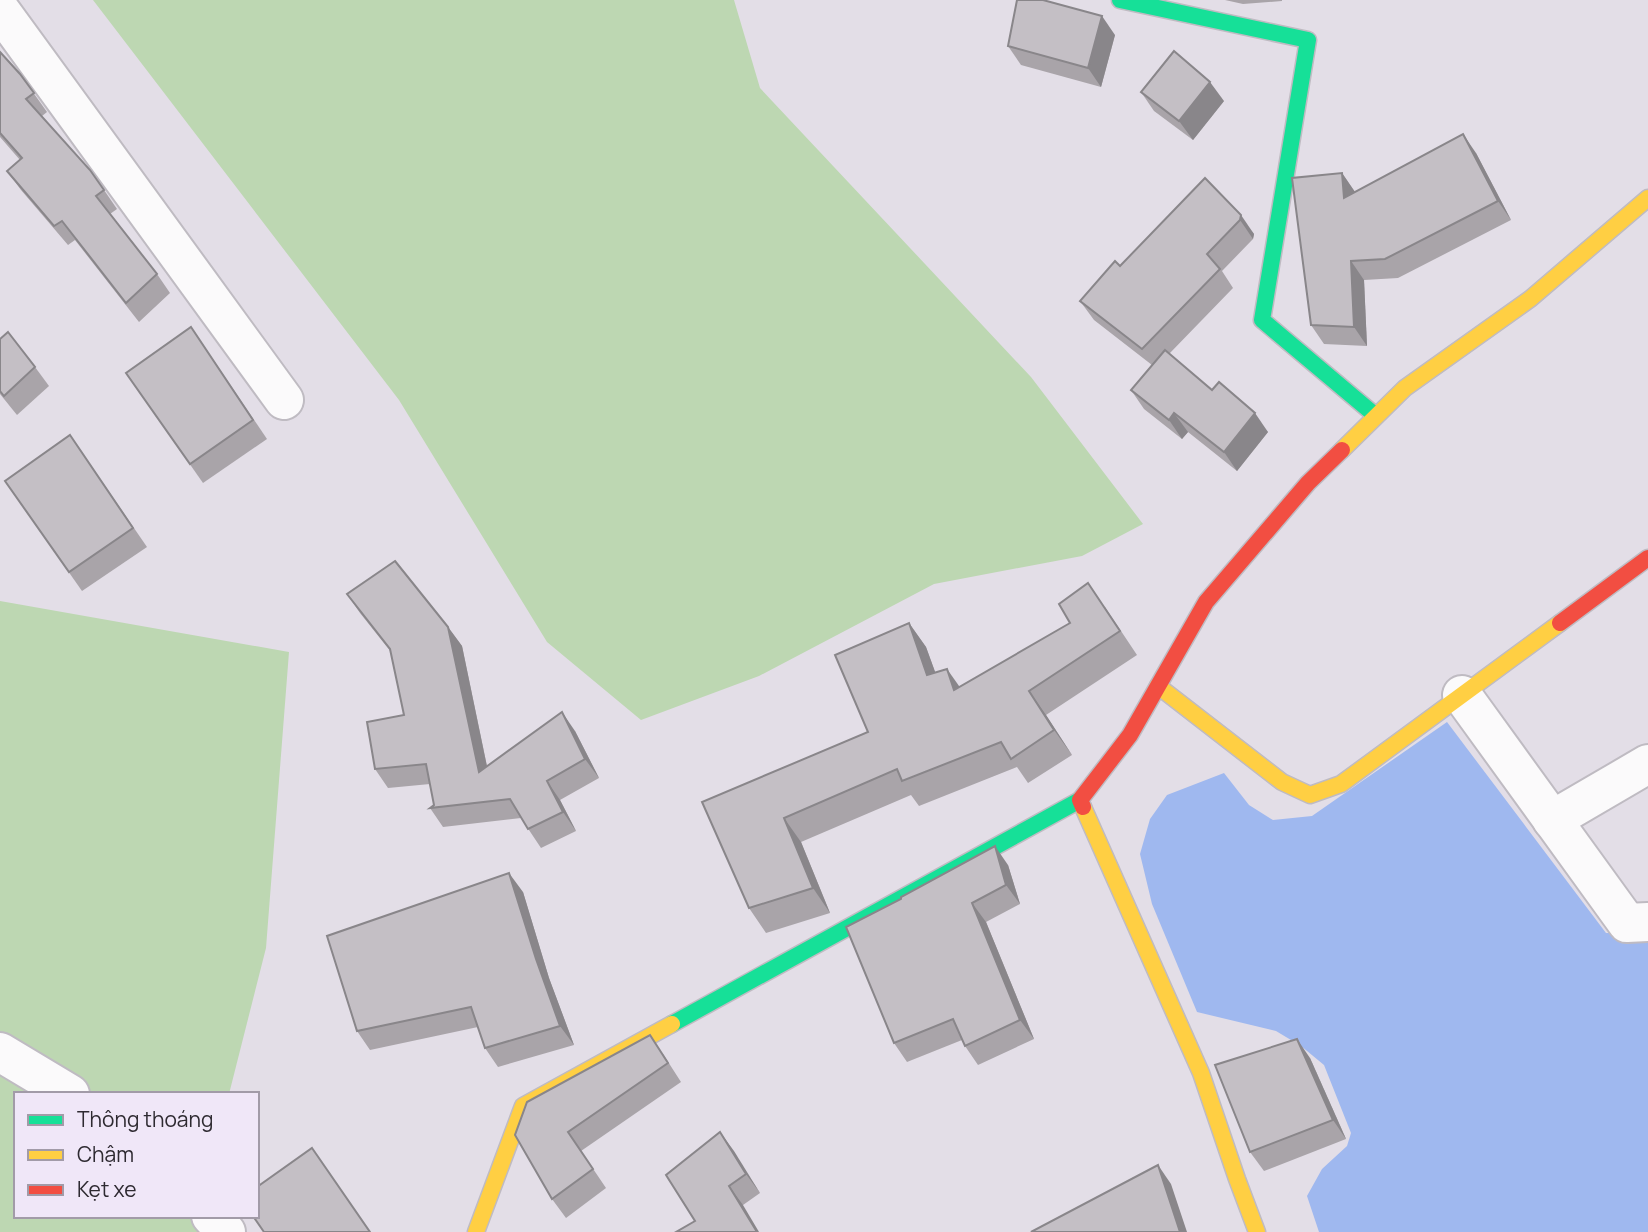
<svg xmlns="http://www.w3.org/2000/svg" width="1648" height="1232" font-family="Manrope,sans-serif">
	<rect width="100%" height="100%" fill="#e3dee7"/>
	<!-- green -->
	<g fill="#bdd7b2">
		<polygon points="93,0 734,0 760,88 1031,377 1143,524 1082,556 934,584 759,676 641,720 547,642 399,400"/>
		<polygon points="0,601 289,652 266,948 229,1094 16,1094 16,1216 198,1216 210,1232 0,1232"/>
	</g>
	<!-- water -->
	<polygon fill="#9fb8ef" points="1447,722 1606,933 1648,934 1648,1232 1319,1232 1307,1196 1322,1169 1347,1146 1351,1133 1324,1065 1301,1046 1276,1031 1197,1012 1152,904 1140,854 1150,819 1167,795 1224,773 1249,805 1273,820 1312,816"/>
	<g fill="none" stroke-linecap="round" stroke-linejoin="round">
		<defs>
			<g id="street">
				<polyline points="0,10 284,400"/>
				<polyline points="1462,695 1627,923 1648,922"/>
				<polyline points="1552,820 1648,764"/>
				<polyline points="0,1052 70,1094"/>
				<polyline points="211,1216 226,1232"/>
			</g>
			<g id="fast">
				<polyline points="1120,0 1308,40 1262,320 1376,416"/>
				<polyline points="672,1024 1080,800"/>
			</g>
			<g id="slow">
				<polyline points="1342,450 1405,388 1530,299 1648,198"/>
				<polyline points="1158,686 1282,782 1310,795 1341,784 1560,623"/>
				<polyline points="1083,807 1201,1073 1237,1179 1257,1232"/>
				<polyline points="476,1232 523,1106 672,1024"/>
			</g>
			<g id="jam">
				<polyline points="1560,623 1648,558"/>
				<polyline points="1083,807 1080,800 1130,735 1206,602 1308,483 1342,450"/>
			</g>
		</defs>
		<!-- street casing -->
		<use href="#street" stroke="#bfbbc2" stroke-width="42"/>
		<!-- fast casing -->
		<use href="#fast" stroke="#bfbbc2" stroke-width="19"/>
		<!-- slow casing -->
		<use href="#slow" stroke="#bfbbc2" stroke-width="19"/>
		<!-- jam casing -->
		<use href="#jam" stroke="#bfbbc2" stroke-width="19"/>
		<!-- street -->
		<use href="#street" stroke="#fbfafb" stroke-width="38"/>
		<!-- fast -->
		<use href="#fast" stroke="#16e098" stroke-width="16"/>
		<!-- slow -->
		<use href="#slow" stroke="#ffcf43" stroke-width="16"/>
		<!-- jam -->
		<use href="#jam" stroke="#f24e42" stroke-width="16"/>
	</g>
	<!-- wall -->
	<g fill="#a9a4a9">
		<polygon points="1225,0 1282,0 1282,1 1243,4"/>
		<polygon points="1115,35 1101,87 1021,65 1008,46"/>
		<polygon points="0,52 20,74 47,112 42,116 104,190 117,209 110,214 157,274 170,293 139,322 75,240 68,245 21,190 7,171 20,160 0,137"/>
		<polygon points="1141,92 1224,101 1193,140 1154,111"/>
		<polygon points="1476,153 1511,220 1398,278 1364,280 1367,346 1324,344 1311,325 1342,173 1355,192"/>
		<polygon points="1205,178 1254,234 1253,239 1222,271 1233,288 1169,354 1212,390 1268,432 1237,471 1188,432 1182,439 1144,409 1131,390 1152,365 1094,320 1080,301 1120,266"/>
		<polygon points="191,327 267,439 203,483 126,373"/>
		<polygon points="0,339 35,367 49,386 17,415 0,394"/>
		<polygon points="70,435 147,547 82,591 5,481"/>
		<polygon points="347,594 448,627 462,646 487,766 575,731 599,778 560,800 576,831 541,848 521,818 443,827 430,808 434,805 430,784 388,788 375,769 404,715 391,652 360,613"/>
		<polygon points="1105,607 1137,655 1046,715 1072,755 1028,783 1017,767 919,806 911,795 801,842 830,913 766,933 749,908 702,802 868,732 909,623 926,647 935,672 959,687"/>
		<polygon points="1008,865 1020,904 986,922 1034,1039 978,1065 965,1046 962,1040 907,1062 894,1043 846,927"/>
		<polygon points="523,892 549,978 574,1045 498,1067 485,1048 478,1027 370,1050 357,1031"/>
		<polygon points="663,1054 681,1082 581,1151 606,1188 566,1218 552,1199 515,1135"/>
		<polygon points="1310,1058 1346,1139 1264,1171 1250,1152"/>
		<polygon points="720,1132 760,1193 743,1205 695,1221"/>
	</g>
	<!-- shaded-wall -->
	<g fill="#89868a">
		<polygon points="1102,16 1115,35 1101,87 1088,68"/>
		<polygon points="1210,82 1224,101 1193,140 1179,121"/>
		<polygon points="1463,134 1476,153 1511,220 1498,201"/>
		<polygon points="1342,173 1355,192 1344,198"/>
		<polygon points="1241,215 1254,234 1253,239 1240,220"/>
		<polygon points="1351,261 1364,280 1367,346 1354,327"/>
		<polygon points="1174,413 1188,432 1182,439 1169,420"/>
		<polygon points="1255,413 1268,432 1237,471 1224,452"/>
		<polygon points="909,623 926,647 945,699 927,675"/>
		<polygon points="448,627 462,646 492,791 479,772"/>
		<polygon points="947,669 964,693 954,690"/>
		<polygon points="1029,691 1046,715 1072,755 1054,730"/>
		<polygon points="562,712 575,731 599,778 585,759"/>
		<polygon points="547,781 560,800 576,831 563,812"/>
		<polygon points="784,818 801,842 830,913 813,888"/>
		<polygon points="995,846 1008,865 1020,904 1006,885"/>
		<polygon points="509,873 523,892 549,978 574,1045 560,1026 536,959"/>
		<polygon points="972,903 986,922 1034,1039 1020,1020"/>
		<polygon points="1297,1039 1310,1058 1346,1139 1333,1120"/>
		<polygon points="720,1132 734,1151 760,1193 746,1174"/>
		<polygon points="1158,1165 1171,1184 1187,1232 1180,1232"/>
		<polygon points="729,1186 743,1205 759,1232 757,1232"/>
	</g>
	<!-- building -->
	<g fill="#c4bfc5" stroke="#89868a" stroke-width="2">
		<polygon points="1017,0 1043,0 1102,16 1088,68 1008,46"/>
		<polygon points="1174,51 1210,82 1179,121 1141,92"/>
		<polygon points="0,52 20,74 34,93 26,99 90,170 104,190 96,196 157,274 126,303 62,221 54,226 7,171 22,158 0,133"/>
		<polygon points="1463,134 1498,201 1385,259 1351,261 1354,327 1311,325 1292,178 1342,173 1344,198"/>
		<polygon points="1205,178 1241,215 1240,220 1207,254 1220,269 1142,349 1080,301 1115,261 1120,266"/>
		<polygon points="191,327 253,420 190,464 126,373"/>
		<polygon points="8,332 35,367 4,396 0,391 0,339"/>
		<polygon points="1165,350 1212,390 1219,382 1255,413 1224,452 1174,413 1169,420 1131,390"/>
		<polygon points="70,435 133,528 69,572 5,481"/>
		<polygon points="395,561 448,627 479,772 562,712 585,759 547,781 563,812 528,829 510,799 430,808 434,805 426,764 375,769 367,722 404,715 390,649 347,594"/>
		<polygon points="1088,583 1120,631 1029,691 1054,730 1011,759 1001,742 902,781 897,769 784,818 813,888 749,908 702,802 868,732 835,655 909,623 927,675 947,669 954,690 1070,623 1059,604"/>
		<polygon points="995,846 1006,885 972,903 1020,1020 965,1046 953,1019 894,1043 846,927 901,899 901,897"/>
		<polygon points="509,873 536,959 560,1026 485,1048 471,1007 357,1031 327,936"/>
		<polygon points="650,1035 668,1063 568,1132 593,1169 552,1199 515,1135 527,1102"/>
		<polygon points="1297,1039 1333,1120 1250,1152 1215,1065"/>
		<polygon points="720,1132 746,1174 729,1186 757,1232 676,1232 695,1221 666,1175"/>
		<polygon points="312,1148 370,1232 264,1232 253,1216 257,1216 257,1187"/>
		<polygon points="1158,1165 1180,1232 1031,1232"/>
	</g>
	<!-- legend -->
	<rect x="14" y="1092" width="245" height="126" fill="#f0e7f8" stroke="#a29ba8" stroke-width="2"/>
	<rect x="28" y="1115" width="35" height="10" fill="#16e098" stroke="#a29ba8" stroke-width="2"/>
	<text x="77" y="1127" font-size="21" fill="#2e2a31">Thông thoáng</text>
	<rect x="28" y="1150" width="35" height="10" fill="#ffcf43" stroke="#a29ba8" stroke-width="2"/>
	<text x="77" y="1162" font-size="21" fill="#2e2a31">Chậm</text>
	<rect x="28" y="1185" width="35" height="10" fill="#f24e42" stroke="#a29ba8" stroke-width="2"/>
	<text x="77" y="1197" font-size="21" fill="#2e2a31">Kẹt xe</text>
</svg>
